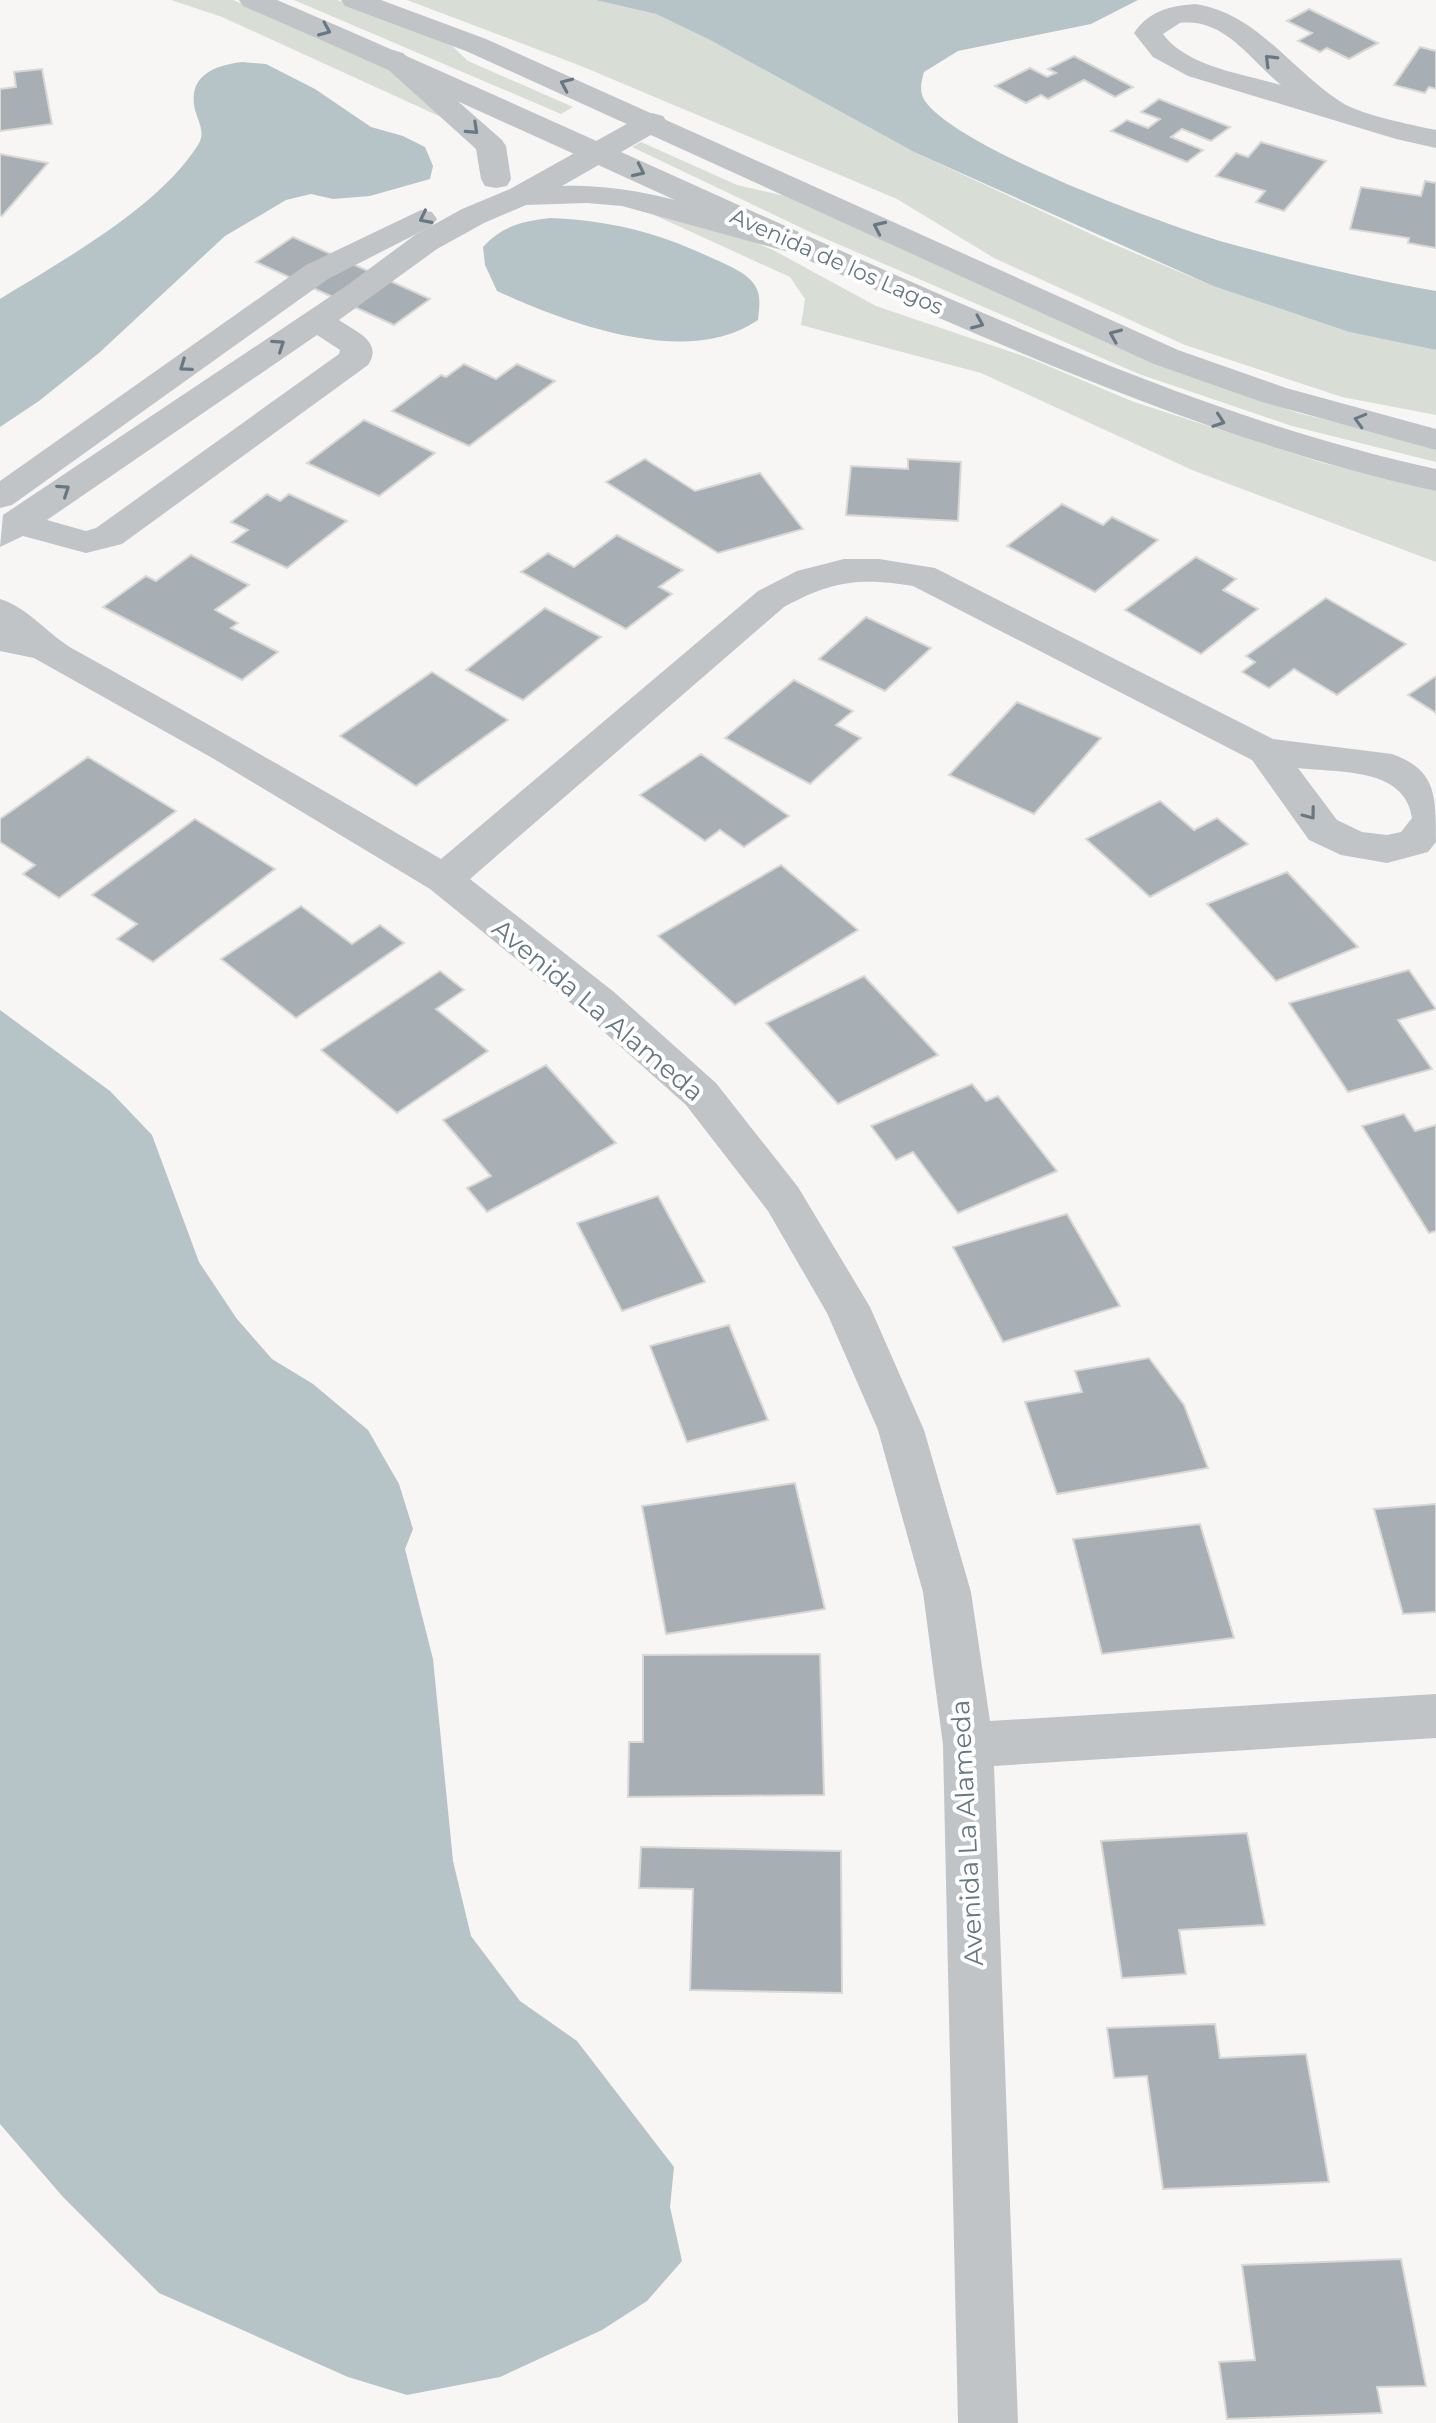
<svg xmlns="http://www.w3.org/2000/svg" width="1436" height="2423" font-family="Montserrat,sans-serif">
	<rect width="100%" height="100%" fill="#f7f6f4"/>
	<!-- green -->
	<g fill="#d8ddd5">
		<polygon points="171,0 233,0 367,55 400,75 452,122 222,17"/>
		<polygon points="294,0 337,0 448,42 468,61 573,107 561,114"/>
		<polygon points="407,0 595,0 656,14 710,40 914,152 1106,241 1213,286 1349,332 1436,350 1436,415 1342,397 1185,345 994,258 897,199 581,66"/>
		<polygon points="641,142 737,185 785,196 1152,362 1298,413 1436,447 1436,462 1292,426 1139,374 810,232 632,147"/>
		<polygon points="641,209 737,235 773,250 876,306 1029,358 1134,402 1323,463 1436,491 1436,562 1192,470 981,373 801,325 805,299 790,277"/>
	</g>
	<!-- water -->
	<g fill="#b7c4c7">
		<path d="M595,0H1138L1091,24L958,51L924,72C921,82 919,92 925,101C957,148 1167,226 1227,243C1296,262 1366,279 1436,291V350L1349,332L1213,286L914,152L710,40L656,14Z"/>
		<path d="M242,62L266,64L315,89L371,127L403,136L425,147L433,166L430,179L370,196L333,199L311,194L286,200L225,236L99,353L39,401L0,427V299C63,260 158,208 198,145C207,131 196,119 194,105C190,73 218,65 242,62Z"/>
		<path d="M550,218C609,220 659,233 712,258C725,264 746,272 754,284C762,295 759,308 758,320C688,369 567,323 497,291L485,265L483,247C502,226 523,221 550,218Z"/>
		<polygon points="0,1010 110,1091 152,1135 199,1262 237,1319 272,1359 313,1384 368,1430 399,1484 413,1529 405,1549 433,1659 453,1861 471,1936 520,2001 577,2041 674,2167 670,2207 682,2261 647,2301 602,2330 500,2377 407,2395 348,2377 159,2293 63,2197 0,2124"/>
	</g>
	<!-- building -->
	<g fill="#a7afb4" stroke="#d8d8d6" stroke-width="2">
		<polygon points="1309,9 1378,43 1349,59 1327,48 1320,52 1298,41 1312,33 1287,21"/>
		<polygon points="1420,47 1436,51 1436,89 1429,87 1425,93 1394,85"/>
		<polygon points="1074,56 1133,87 1115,97 1084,80 1048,99 1041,95 1026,103 995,86 1030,68 1047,77 1056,73 1048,69"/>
		<polygon points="42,69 52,124 0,131 0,89 16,87 14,72"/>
		<polygon points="1159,99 1230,127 1211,141 1182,129 1171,137 1203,150 1187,162 1111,131 1127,120 1148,128 1160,119 1141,112"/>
		<polygon points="1261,142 1326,161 1284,211 1256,202 1265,191 1216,176 1236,153 1248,157"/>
		<polygon points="0,154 48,163 2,216 0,215"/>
		<polygon points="1425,181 1436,183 1436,248 1408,243 1409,238 1350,229 1361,187 1421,196"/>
		<polygon points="293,237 430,299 394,325 256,262"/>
		<polygon points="464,364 496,379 517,364 555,381 469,446 392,411 441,375 446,377"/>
		<polygon points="364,420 435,453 379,496 307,463"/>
		<polygon points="645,459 695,491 760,473 803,529 718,553 606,482"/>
		<polygon points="908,459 961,462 958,521 846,515 851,466 908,469"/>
		<polygon points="267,494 280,501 289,494 347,521 287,568 232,542 248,530 231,522"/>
		<polygon points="1062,504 1103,525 1112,517 1158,540 1095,592 1007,546"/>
		<polygon points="617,535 683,570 659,587 672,594 626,629 521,572 548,553 574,567"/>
		<polygon points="191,555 249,585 215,610 238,623 231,628 278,652 242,680 103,607 146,576 156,581"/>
		<polygon points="1196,557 1236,579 1223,590 1258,609 1201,654 1125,610"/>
		<polygon points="1326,598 1406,644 1337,695 1294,669 1269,688 1242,672 1255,662 1246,656"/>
		<polygon points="545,608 601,637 523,700 466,670"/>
		<polygon points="866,617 931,648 885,691 819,659"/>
		<polygon points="432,672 508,720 416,786 340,736"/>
		<polygon points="1436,676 1436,713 1408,695"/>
		<polygon points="794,680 853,711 836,725 861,738 810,784 725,738"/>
		<polygon points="1017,702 1101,738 1034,814 949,775"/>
		<polygon points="701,754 789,816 744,847 720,830 705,841 640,795"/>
		<polygon points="88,757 176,811 59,898 23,874 35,865 0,842 0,819"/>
		<polygon points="1160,801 1194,830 1217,818 1248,844 1150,897 1086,839"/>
		<polygon points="195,819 275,869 153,962 117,939 137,924 92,895"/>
		<polygon points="781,865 858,930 735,1005 658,936"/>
		<polygon points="1287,872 1358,947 1276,981 1207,904"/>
		<polygon points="301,906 352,944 380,925 404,943 296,1018 221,959"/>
		<polygon points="1409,970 1436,1009 1398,1020 1432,1069 1348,1092 1289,1003"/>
		<polygon points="440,971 464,990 436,1009 488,1051 397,1113 321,1050"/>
		<polygon points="864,976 938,1055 838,1104 766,1023"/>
		<polygon points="546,1065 616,1143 487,1212 467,1188 491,1176 443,1120"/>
		<polygon points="972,1084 986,1101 998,1096 1057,1171 958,1213 913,1152 896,1160 871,1126"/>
		<polygon points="1404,1114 1415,1131 1436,1125 1436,1231 1429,1233 1362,1126"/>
		<polygon points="658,1196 705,1282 622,1311 577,1223"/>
		<polygon points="1067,1214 1120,1306 1003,1342 953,1247"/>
		<polygon points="729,1325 768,1420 687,1442 650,1346"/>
		<polygon points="1149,1358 1184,1405 1208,1468 1057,1494 1025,1402 1082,1392 1075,1371"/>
		<polygon points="795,1483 825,1609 666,1634 642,1506"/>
		<polygon points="1436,1504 1436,1612 1403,1614 1374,1509"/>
		<polygon points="1200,1524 1234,1638 1102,1654 1073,1539"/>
		<polygon points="820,1654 824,1795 628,1797 629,1742 643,1742 643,1655"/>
		<polygon points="1247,1833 1265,1925 1179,1930 1186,1974 1122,1978 1101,1841"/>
		<polygon points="641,1847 841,1851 842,1993 690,1990 693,1889 639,1888"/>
		<polygon points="1215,2024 1220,2058 1306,2054 1329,2182 1163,2189 1147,2076 1114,2078 1107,2028"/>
		<polygon points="1401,2259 1426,2386 1377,2387 1382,2413 1227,2419 1219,2362 1255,2360 1242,2265"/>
	</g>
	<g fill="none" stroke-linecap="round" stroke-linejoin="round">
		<!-- minor -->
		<g fill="#c0c4c7" fill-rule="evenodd">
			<path d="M1195,4C1257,13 1291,70 1341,102C1361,115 1412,125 1436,130V148L1396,139L1188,76L1153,57L1134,33C1149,11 1169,6 1195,4ZM1180,23C1225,18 1249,59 1281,85C1244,74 1187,67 1163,34Z"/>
			<polygon points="393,50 403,53 502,140 506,146 511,179 507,186 496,188 485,186 481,179 476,149 383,65 378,59 383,53"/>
			<path d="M652,113L663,116L667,122L663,128L562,186C645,183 728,216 807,238L812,245L807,252L796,254L622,206L587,203L526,205L484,223L437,249L339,320C355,331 384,342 368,365L122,544L86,553L23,536L0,547L3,515L346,286L415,235L462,209L510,189L641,116ZM317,335L340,350L339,354L96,528L86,531L47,520Z"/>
			<polygon points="421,210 432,212 437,219 432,226 328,279 12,505 0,508 0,481 306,265"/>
			<path d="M844,559H879L935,568L1273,739L1392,754C1436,770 1436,794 1436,842L1428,852L1387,863L1341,855L1309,840L1252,760L913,586C860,577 831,581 784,607L470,879L614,992L716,1083L798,1187L870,1307L924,1430L971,1592L990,1721L1436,1694V1738L994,1766L1018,2423H958L943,1745L923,1592L878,1430L827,1313L768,1211L686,1105L584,1014L430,889L214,759L34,658L0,651V599C28,607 49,636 75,650C198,718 320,788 441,859L758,591L797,571ZM1298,768C1339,773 1405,767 1412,818L1401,832L1387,835L1362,832L1337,820Z"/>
		</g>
		<!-- tertiary -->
		<g fill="#c0c4c7" fill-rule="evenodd">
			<path d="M239,0H277C486,89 691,185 898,276C1074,353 1248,428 1436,469V491C1231,445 1055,369 864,285C656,193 451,96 243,6Z"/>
			<polygon points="341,0 381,0 486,39 1178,350 1286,388 1436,429 1436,450 1262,402 1154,364 466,51 345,6"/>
		</g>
	</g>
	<!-- one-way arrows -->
	<defs><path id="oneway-chevron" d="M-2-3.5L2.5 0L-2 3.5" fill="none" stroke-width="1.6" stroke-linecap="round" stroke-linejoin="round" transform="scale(2)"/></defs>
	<g stroke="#677883">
		<use href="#oneway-chevron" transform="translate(325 30) rotate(23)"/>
		<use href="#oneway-chevron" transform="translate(1270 60) rotate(-135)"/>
		<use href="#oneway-chevron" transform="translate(566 84) rotate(-156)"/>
		<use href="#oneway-chevron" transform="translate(473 129) rotate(43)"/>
		<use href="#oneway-chevron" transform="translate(639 171) rotate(25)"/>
		<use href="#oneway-chevron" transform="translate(425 218) rotate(153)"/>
		<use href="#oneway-chevron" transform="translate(879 227) rotate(-155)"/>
		<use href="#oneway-chevron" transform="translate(978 323) rotate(23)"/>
		<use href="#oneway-chevron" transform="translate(1115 335) rotate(-157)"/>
		<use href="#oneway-chevron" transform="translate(279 345) rotate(-34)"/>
		<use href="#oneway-chevron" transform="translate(185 366) rotate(145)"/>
		<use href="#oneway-chevron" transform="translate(1360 420) rotate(-164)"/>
		<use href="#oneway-chevron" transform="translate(1219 421) rotate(19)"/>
		<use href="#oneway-chevron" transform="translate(64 490) rotate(-34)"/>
		<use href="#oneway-chevron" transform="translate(1310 814) rotate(53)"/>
	</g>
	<g text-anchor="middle" stroke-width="8" stroke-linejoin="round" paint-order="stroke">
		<!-- far-street labels -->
		<g font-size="22" fill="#677883" stroke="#fff">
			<text transform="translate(837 261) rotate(24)" y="8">Avenida de los Lagos</text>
		</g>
		<!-- street labels -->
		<g font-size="26" fill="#677883" stroke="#fff">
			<text transform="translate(598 1010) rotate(40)" y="9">Avenida La Alameda</text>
			<text transform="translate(967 1833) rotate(-93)" y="9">Avenida La Alameda</text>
		</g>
	</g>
</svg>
